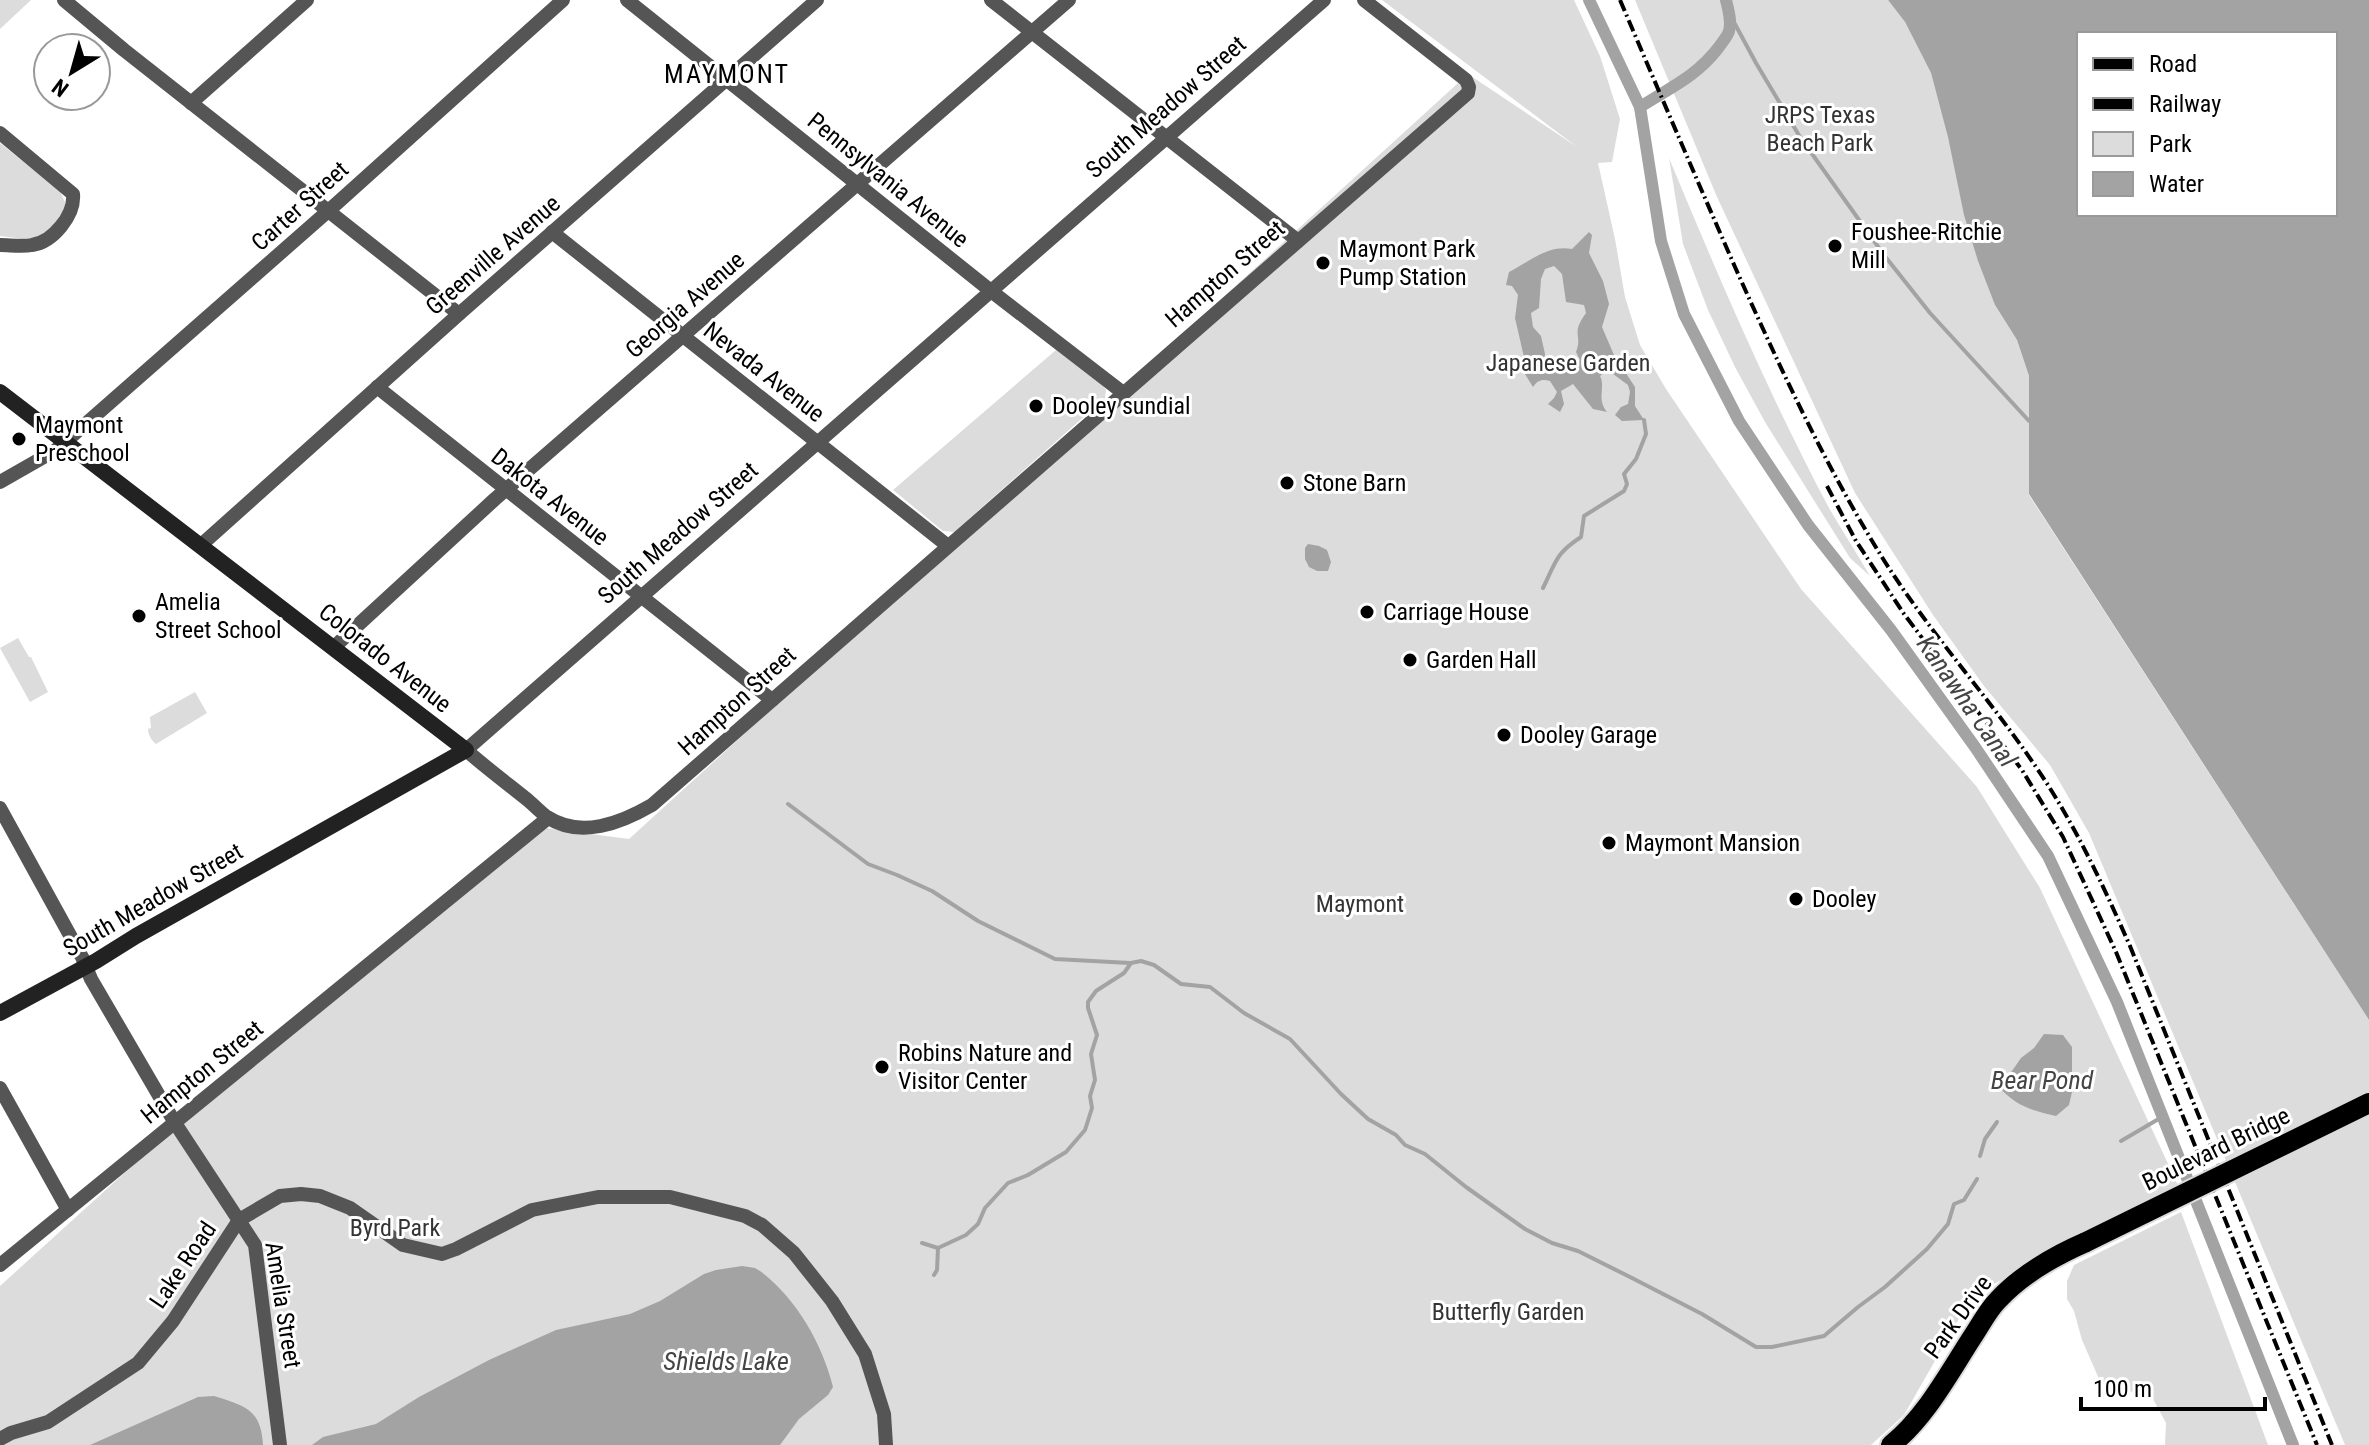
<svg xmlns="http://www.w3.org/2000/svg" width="2369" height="1445" font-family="'Roboto Condensed',sans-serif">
	<rect width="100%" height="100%" fill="#fff"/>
	<!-- green -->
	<g fill="#dcdcdc">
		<polygon points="0,0 31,0 0,29"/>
		<polygon points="1382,0 1574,0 1600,56 1620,119 1612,162 1598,163 1615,239 1625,297 1640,345 1666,389 1801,589 1977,787 2040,888 2182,1194 2063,1246 1972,1296 1904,1415 1871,1445 0,1445 0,1286 175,1127 538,827 629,839 1468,74 1577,147"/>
		<polygon points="1635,0 1888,0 1905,22 1931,73 1995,305 2017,340 2029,376 2029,495 2369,1020 2369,1445 2345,1445 2089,833 2050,765 1984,686 1933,615 1855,493 1717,197"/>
		<path d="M0,143L60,191C61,193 64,200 65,202C66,218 45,235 32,238C22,240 10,237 0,236Z"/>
		<path d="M1669,158C1718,276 1769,395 1829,508C1842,531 1857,553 1870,576L1850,558L1765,422L1735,367L1708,310L1683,244Z"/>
		<polygon points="1056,350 1103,386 1106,390 1105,398 954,532 943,531 893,490"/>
		<polygon points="18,638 29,657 31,657 48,692 30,702 0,648"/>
		<path d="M195,692L207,713L156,744C152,741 148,735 148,729L151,728L150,717Z"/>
		<polygon points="2181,1212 2268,1445 2165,1445 2166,1423 2153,1399 2143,1393 2103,1388 2082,1340 2074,1311 2067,1299 2067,1281 2074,1265"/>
	</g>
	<!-- water -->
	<g fill="#a3a3a3" fill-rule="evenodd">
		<path d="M1888,0H2369V1020L2029,494V376L2017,340L1995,305L1978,261L1964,215L1948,137L1931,73L1905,22ZM2079,34H2335V214H2079Z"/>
		<path d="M1589,232L1592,235L1589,253L1603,281L1609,304L1602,327L1614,355L1635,387V406L1644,420L1622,421L1615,415L1621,407L1628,404L1630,392L1628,385L1609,371H1606L1600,376C1606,387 1596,399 1607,412L1593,409L1573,384L1561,391L1564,404L1560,412L1548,404L1554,398L1557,392L1550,381C1542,379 1538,380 1533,387L1523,371L1526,366L1515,318L1518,295L1512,286L1506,285L1509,272C1529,262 1548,244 1572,249ZM1554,266L1562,274L1566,302L1584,305L1586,313C1570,335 1583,334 1576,352L1580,360L1576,368L1565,370L1549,368L1544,360L1545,354L1541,336L1533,327L1531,313L1539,308L1541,279L1545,269Z"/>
		<polygon points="1308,544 1319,546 1327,550 1331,562 1328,571 1317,571 1309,567 1305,559 1305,548"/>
		<path d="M2044,1034L2063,1035L2072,1047V1092L2069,1105L2056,1116C2033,1111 2016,1106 2000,1088L2021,1058L2034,1048Z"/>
		<path d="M742,1266L755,1268L760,1271C796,1298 822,1343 833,1387L828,1395L799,1419L780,1445H312L323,1437L376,1424L419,1397L489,1360L556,1330L630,1314L660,1301L704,1274L716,1270Z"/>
		<path d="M214,1396C245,1406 261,1409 263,1445H90L198,1397Z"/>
	</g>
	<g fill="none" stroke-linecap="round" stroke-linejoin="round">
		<!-- stream -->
		<g stroke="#a3a3a3" stroke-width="4">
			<polyline points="1722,0 1756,63 1800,137 1884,255 1930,313 2029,421"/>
			<path d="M1543,588C1556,562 1555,554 1581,537L1584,516L1624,491L1627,484L1624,474L1636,459L1646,434L1644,420"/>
			<polyline points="788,804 868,864 897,875 932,891 978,921 1055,959 1130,963"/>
			<polyline points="2121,1141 2162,1117"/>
			<polyline points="1980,1156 1985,1139 1997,1122"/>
			<polyline points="922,1243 938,1248 966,1235 978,1224 985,1208 1008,1183 1028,1175 1066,1152 1085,1130 1092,1108 1090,1096 1095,1080 1091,1054 1097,1035 1088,1008 1088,1002 1096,991 1124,973 1131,963 1141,961 1154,965 1181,984 1210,987 1244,1013 1290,1039 1341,1094 1368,1119 1396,1135 1405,1145 1425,1154 1466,1187 1525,1229 1552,1243 1578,1251 1632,1278 1702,1314 1756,1347 1772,1347 1824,1336 1858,1307 1885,1287 1927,1249 1948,1224 1954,1204 1964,1200 1977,1179"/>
			<polyline points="934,1275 937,1270 938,1248"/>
		</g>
		<!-- canal -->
		<g stroke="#a3a3a3" stroke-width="12">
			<polyline points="1589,0 1640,107 1661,241 1684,314 1739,421 1808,525 1891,630 1975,747 2048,856 2117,1002 2293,1445"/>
			<path d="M1640,107C1671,87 1696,77 1719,47C1722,42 1728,36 1729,31C1732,21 1728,9 1726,0"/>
		</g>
		<defs>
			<path id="primary" d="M1891,1445C1926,1417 1949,1373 1973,1336C1981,1324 1988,1310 1998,1300C2022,1274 2054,1256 2086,1242"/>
		</defs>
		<!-- primary casing -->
		<use href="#primary" stroke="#dbdbdb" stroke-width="24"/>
		<!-- street -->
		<g stroke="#555" stroke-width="14">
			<polyline points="64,0 124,50 459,314"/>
			<polyline points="627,0 991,291 1122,392"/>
			<polyline points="991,0 1297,240"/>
			<path d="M1324,0L466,750C484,766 504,781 524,797C532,803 539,811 547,817C581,839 621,823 652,805L1468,93L1469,87L1466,80L1364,0"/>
			<polyline points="191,103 307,0"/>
			<path d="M0,133L73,194C75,215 53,242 32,245C22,247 10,245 0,245"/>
			<polyline points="552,232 948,546"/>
			<polyline points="377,387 772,700"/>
			<polyline points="0,482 56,450 335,205 563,0"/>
			<polyline points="200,546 459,314 817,0"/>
			<polyline points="333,648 495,499 1069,0"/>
			<polyline points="0,808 82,957 91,979 175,1123 255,1245 280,1445"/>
			<polyline points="0,1088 68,1210"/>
			<polyline points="0,1265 548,818"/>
			<polyline points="0,1439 11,1433 48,1422 138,1363 173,1321 239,1220 280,1196 301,1194 320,1196 350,1208 403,1245 442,1254 456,1249 532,1210 598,1197 670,1197 745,1216 762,1225 794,1253 832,1301 865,1354 884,1414 886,1445"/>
		</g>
		<!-- secondary -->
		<polyline stroke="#222" stroke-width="16" points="0,392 466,750 136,936 96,961 0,1013"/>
		<!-- primary -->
		<use href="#primary" stroke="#000" stroke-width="20"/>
		<!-- rail -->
		<g stroke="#000" stroke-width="4" stroke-dasharray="12 4 2 4" stroke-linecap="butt">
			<path d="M1620,0C1658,89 1696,178 1735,267C1778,363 1822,459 1877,549C1923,625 1984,691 2034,764C2074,822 2102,883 2130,946L2332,1445"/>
			<polyline points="1827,486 1856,541 1904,614 2022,770 2063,837 2116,952 2317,1445"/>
		</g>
		<defs>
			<polyline id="primary-bridge" points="2086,1242 2369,1103"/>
		</defs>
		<!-- primary-bridge casing -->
		<use href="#primary-bridge" stroke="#dbdbdb" stroke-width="24" stroke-linecap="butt"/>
		<!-- primary-bridge -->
		<use href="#primary-bridge" stroke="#000" stroke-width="20"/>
	</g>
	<!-- markers -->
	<g fill="#000" stroke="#fff" stroke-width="3">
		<circle cx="1835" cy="246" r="8"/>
		<circle cx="1323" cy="263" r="8"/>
		<circle cx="1036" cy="406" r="8"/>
		<circle cx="19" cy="439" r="8"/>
		<circle cx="1287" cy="483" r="8"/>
		<circle cx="1367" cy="612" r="8"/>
		<circle cx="139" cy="616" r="8"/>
		<circle cx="1410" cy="660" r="8"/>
		<circle cx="1504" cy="735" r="8"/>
		<circle cx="1609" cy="843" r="8"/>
		<circle cx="1796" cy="899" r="8"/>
		<circle cx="882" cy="1067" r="8"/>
	</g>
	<g text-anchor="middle" stroke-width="6" stroke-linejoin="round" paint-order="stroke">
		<!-- street labels -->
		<g font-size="24" fill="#000" stroke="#fff">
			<text transform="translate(1166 107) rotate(-41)" y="8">South Meadow Street</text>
			<text transform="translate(888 180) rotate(39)" y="8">Pennsylvania Avenue</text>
			<text transform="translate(300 206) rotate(-42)" y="8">Carter Street</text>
			<text transform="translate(493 255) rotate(-41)" y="8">Greenville Avenue</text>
			<text transform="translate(1225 274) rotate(-41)" y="8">Hampton Street</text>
			<text transform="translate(685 305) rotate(-41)" y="8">Georgia Avenue</text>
			<text transform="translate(764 372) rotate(38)" y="8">Nevada Avenue</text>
			<text transform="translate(550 497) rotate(38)" y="8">Dakota Avenue</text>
			<text transform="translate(678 533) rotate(-41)" y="8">South Meadow Street</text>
			<text transform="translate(385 658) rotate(38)" y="8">Colorado Avenue</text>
			<text transform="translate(737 701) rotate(-42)" y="8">Hampton Street</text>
			<text transform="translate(153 900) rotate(-30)" y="8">South Meadow Street</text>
			<text transform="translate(202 1072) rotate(-39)" y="8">Hampton Street</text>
			<text transform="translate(2216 1149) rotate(-26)" y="8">Boulevard Bridge</text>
			<text transform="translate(183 1265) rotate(-56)" y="8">Lake Road</text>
			<text transform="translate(283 1305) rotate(81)" y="8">Amelia Street</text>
			<text transform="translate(1958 1317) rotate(-54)" y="8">Park Drive</text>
		</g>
		<!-- park labels -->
		<g font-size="24" fill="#333" stroke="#fff">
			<text x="1820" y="123">JRPS Texas<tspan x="1820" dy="28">Beach Park</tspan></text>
			<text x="1568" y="371">Japanese Garden</text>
			<text x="1360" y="912">Maymont</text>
			<text x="395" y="1236">Byrd Park</text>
			<text x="1508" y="1320">Butterfly Garden</text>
		</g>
		<!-- poi labels -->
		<g font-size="24" fill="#000" stroke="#fff" text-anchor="start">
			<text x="1851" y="240">Foushee-Ritchie<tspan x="1851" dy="28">Mill</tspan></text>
			<text x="1339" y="257">Maymont Park<tspan x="1339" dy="28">Pump Station</tspan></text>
			<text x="1052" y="414">Dooley sundial</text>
			<text x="35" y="433">Maymont<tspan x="35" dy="28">Preschool</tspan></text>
			<text x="1303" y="491">Stone Barn</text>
			<text x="155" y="610">Amelia<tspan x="155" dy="28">Street School</tspan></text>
			<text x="1383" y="620">Carriage House</text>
			<text x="1426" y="668">Garden Hall</text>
			<text x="1520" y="743">Dooley Garage</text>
			<text x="1625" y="851">Maymont Mansion</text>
			<text x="1812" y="907">Dooley</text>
			<text x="898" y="1061">Robins Nature and<tspan x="898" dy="28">Visitor Center</tspan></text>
		</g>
		<!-- neighbourhood labels -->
		<g font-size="26" letter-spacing="2" fill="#000" stroke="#fff">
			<text x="727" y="83">MAYMONT</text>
		</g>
		<!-- water labels -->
		<g font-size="26" font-style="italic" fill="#444" stroke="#fff">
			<text transform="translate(1967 701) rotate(55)" y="9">Kanawha Canal</text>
			<text x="2042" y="1089">Bear Pond</text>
			<text x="726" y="1370">Shields Lake</text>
		</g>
	</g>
	<!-- legend -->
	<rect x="2077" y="32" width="260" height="184" fill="#ffffff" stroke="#999999" stroke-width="2"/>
	<rect x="2093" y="58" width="40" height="12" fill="#000000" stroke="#999999" stroke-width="2"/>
	<text x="2149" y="72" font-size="24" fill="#000000">Road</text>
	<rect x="2093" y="98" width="40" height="12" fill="#000000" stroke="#999999" stroke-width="2"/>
	<text x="2149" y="112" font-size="24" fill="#000000">Railway</text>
	<rect x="2093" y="132" width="40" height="24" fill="#dcdcdc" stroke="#999999" stroke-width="2"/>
	<text x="2149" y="152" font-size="24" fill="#000000">Park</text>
	<rect x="2093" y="172" width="40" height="24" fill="#a3a3a3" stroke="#999999" stroke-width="2"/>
	<text x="2149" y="192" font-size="24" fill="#000000">Water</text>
	<!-- north arrow -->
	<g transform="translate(72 72) rotate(217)"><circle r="38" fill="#ffffff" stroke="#999999" stroke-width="2"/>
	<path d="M0-6L14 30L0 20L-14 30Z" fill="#000000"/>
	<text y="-12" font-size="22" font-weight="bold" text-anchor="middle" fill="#000000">N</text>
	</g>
	<!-- scale -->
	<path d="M2081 1397v12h184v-12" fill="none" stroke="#000000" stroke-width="4"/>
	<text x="2093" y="1397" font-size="24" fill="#000000" stroke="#ffffff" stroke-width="6" paint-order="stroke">100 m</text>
</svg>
